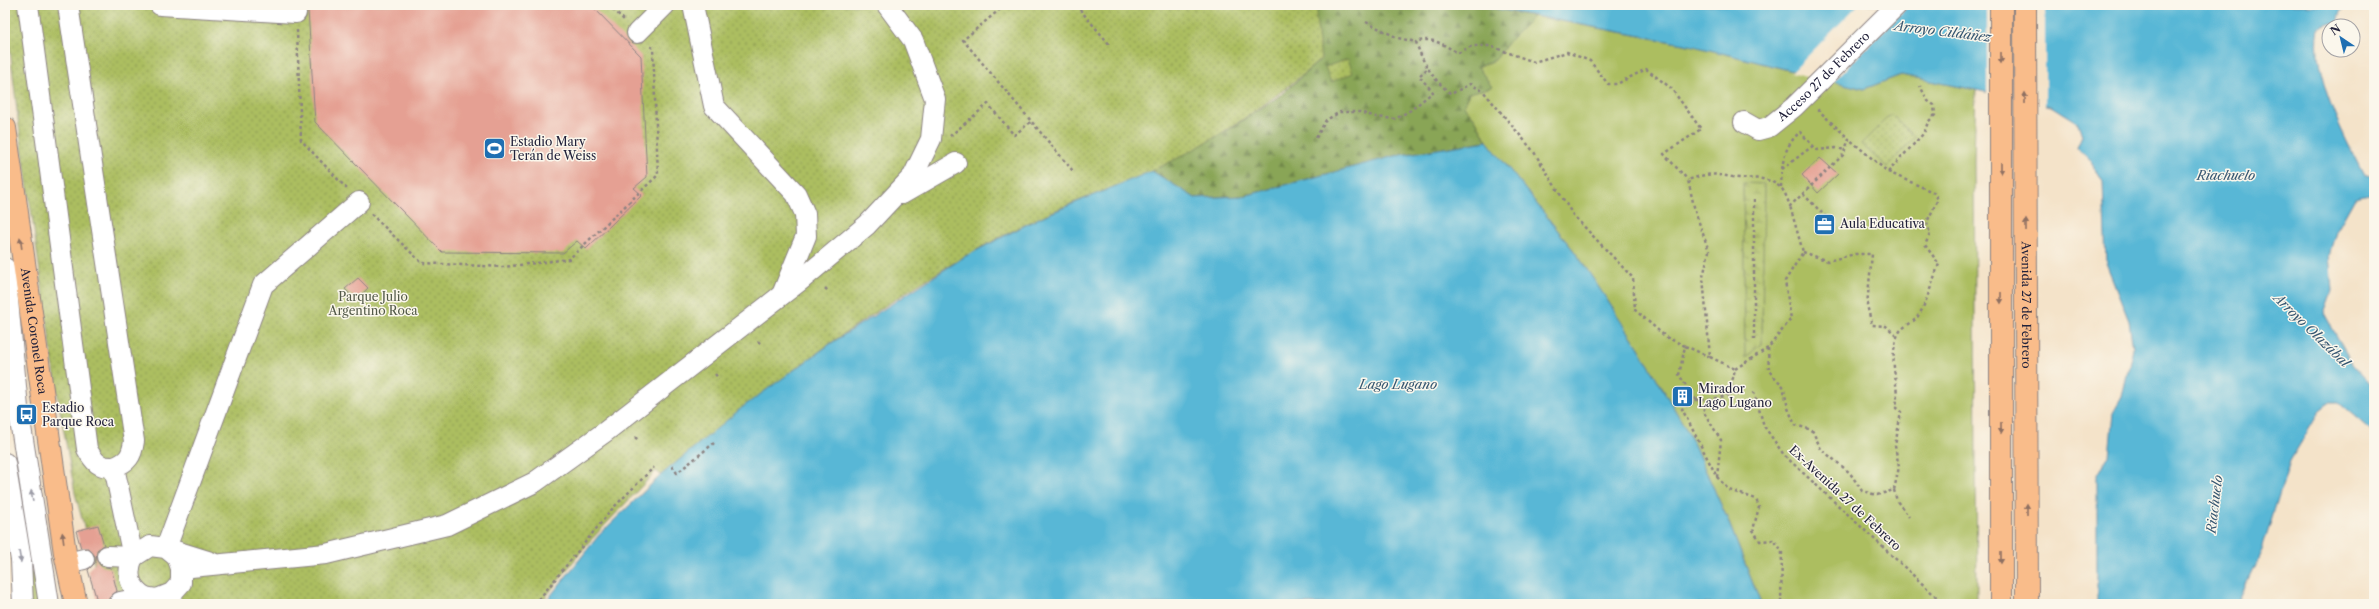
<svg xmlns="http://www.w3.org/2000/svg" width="2379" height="609" font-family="'Libre Caslon Text',serif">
	<defs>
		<pattern id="forest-firs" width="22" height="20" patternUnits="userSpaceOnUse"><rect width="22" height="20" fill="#89a557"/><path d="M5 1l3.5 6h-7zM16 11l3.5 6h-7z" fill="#708649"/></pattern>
		<pattern id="wetland-marsh" width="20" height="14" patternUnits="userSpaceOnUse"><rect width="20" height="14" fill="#acbe61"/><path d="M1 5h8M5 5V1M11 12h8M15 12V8" fill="none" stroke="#8c9a51"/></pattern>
		<pattern id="park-dots" width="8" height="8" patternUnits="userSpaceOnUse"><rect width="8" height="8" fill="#acbe61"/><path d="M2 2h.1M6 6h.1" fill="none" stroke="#8c9a51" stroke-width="1.8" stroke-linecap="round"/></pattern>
	</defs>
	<rect width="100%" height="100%" fill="#fbf7ec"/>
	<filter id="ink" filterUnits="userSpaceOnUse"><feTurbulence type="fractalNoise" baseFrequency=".025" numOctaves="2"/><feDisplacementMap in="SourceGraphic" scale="8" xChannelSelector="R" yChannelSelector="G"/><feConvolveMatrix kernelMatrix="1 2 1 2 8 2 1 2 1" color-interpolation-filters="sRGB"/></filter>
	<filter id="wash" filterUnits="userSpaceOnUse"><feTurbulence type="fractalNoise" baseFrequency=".012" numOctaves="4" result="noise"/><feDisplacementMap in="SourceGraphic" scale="16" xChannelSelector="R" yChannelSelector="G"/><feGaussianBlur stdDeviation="0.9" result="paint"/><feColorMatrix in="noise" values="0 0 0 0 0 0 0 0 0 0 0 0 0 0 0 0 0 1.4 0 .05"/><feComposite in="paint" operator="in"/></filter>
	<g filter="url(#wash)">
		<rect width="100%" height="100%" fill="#f4e3c9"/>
		<!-- grass -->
		<g fill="#acbe61" stroke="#67704e">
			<polygon points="1534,16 1694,46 1864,89 1901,75 1976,90 1974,159 1977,604 1761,604 1727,518 1690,436 1639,348 1578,256 1487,141 1475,119 1464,106 1477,67 1495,60 1511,39"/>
			<polygon points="30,572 34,573 43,604 26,604"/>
		</g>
		<!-- forest -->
		<polygon fill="url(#forest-firs)" stroke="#566449" points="1276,5 1477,5 1534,16 1511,39 1495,60 1478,67 1492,87 1469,93 1464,106 1475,119 1487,141 1395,156 1244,196 1195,198 1152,171 1225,132 1282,94 1321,59"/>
		<!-- wetland -->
		<polygon fill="url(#wetland-marsh)" stroke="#67704e" points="1743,183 1764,184 1762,343 1745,358"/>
		<!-- park -->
		<g fill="url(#park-dots)" stroke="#67704e">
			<path d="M5,5H1319L1316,17L1321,59C1271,103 1215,141 1154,170C1118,188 1078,199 1041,217C1015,229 989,243 964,257C857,319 756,396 661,475L656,471L587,544L540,604H105L75,493L59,404L18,119Z"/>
			<polygon points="1348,59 1353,73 1331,82 1325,67"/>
			<polygon points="1891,114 1915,137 1887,167 1861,144"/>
		</g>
		<!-- water -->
		<g fill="#58b7d6" stroke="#3d6c88">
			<path d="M1477,5H2346L2340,12L2337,23H2328L2319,29C2310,72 2344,136 2363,174L2374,177V194L2355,198L2336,232L2329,255L2332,291L2324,313L2352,364L2374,388V433L2339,403H2329L2321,409L2290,461L2262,550L2237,604H2097V476L2109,456L2113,413L2122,397L2133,348L2129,321L2106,263L2103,182L2092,161L2077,148L2082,135L2078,123L2051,106L1976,90L1901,75L1864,89L1694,46Z"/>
			<polygon points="1487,141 1578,256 1639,348 1690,436 1727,518 1761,604 544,604 599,535 661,475 744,406 833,342 964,257 1041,217 1152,171 1195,198 1244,196 1395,156"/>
		</g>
		<!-- pier -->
		<g fill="#f4e3c9">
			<polygon points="1858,5 1909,5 1832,83 1791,73"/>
			<polygon points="1987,5 2045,5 2045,107 1987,94"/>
		</g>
		<g id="blocks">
			<!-- building -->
			<g fill="#e5a093">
				<polygon points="314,5 591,5 641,56 647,177 634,188 642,195 586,249 577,241 563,253 442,252 315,122 308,10"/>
				<polygon points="1820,158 1838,174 1818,193 1802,175"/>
				<polygon points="358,278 368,288 356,300 345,289"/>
				<polygon points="98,525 104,545 97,550 97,561 101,566 111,568 117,591 109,598 109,604 98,604 88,570 95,563 95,556 88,548 81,548 76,531"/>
			</g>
		</g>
	</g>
	<g filter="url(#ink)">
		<use href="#blocks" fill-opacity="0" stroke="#8b8282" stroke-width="1"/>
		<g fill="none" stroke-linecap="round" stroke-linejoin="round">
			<defs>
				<g id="minor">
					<path d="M28,5L87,449C94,462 99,468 114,467"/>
					<path d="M68,5L134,441C132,456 128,462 114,467L133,557C126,574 129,587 145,597L144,604"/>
					<polyline points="160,5 296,13"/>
					<polyline points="693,5 714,106 796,194 805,214 806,236 783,292"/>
					<polyline points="637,33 665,5"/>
					<path id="s1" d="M1744,122L1758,130L1769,127L1794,107L1897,5"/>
					<polyline points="902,194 956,163"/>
					<polyline points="5,268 18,408 49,604"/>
					<polyline points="5,463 21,560 23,604"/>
					<polyline points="107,556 133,557 150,546 166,548 177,557 181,568 181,583 172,593 157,599 145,597 120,602"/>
					<polyline points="211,562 166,548 263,285 359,202"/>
					<polyline points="67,563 84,559"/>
					<polyline points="181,568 326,554 447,525 535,482 605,432 801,280 867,225 913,176 931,139 935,99 913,40 887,5"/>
				</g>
				<g id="major">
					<path id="s2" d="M2025,5L2027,604"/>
					<path id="s3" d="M5,128L65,553L76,604"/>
					<polyline points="2001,604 2001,5"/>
				</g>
			</defs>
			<!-- minor casing -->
			<use href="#minor" stroke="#8b8282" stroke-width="22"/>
			<!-- major casing -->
			<use href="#major" stroke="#8b8282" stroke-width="24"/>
			<!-- path -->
			<g stroke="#8b8282" stroke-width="2.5" stroke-dasharray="3 3" stroke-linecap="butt">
				<polyline points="609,5 625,21"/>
				<polyline points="1005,5 963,40 1073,171"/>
				<polyline points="1076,5 1110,45"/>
				<polyline points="1366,22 1398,38 1416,42"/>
				<polyline points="297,30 301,140 347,189"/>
				<polyline points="950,136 988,104 1014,135 1032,121"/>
				<polyline points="1316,138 1326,120 1340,112 1360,112 1376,117 1395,119 1411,110 1433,92 1419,76 1427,69"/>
				<polyline points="1782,169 1814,145"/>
				<polyline points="1888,172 1924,133 1928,122 1935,115 1934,105 1928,101 1920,86"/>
				<path d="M1781,187C1782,166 1782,148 1800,132L1817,150L1836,148L1845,150"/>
				<polyline points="1803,194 1837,228"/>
				<polyline points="371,214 422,263 503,267 569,259 658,175 653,48 650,46"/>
				<polyline points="1803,252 1828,261 1855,254 1872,254 1867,305 1872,325 1886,326 1897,336"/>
				<polyline points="825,288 829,292"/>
				<polyline points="1754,340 1754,196"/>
				<polyline points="758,341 761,345"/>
				<path d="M1685,346L1666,337L1635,310L1633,278L1573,215L1534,152L1483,91L1470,84L1451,94C1433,79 1423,64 1416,42C1432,36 1444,45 1458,53L1472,46H1490L1534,62L1567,52L1590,61L1608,84H1617L1646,69L1671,88L1701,129L1664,154L1688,180"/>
				<path d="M1768,348L1769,371L1783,386L1788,408L1795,425L1812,430L1821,449L1850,473L1862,491L1877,495L1894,490L1899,467L1895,446L1901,412L1896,408C1900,384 1888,363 1897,337C1901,325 1912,325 1918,316C1925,308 1934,276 1939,264L1925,245L1930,234L1927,222L1938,199L1933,192L1888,172L1849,139"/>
				<path d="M1710,357L1735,369L1729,395L1709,400L1703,411L1721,440L1717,477L1682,409L1696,400L1679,375L1685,346L1710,357L1703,277L1709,251L1695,211L1688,180C1712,171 1716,175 1739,178C1755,180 1765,175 1780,187C1785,191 1788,201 1790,206L1843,155L1849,139L1816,108"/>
				<polyline points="1735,369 1768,348 1791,319 1785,281 1803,252 1790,206"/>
				<polyline points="715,374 719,379"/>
				<polyline points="1754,392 1764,426 1784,455 1944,604"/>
				<polyline points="1696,400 1709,400"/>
				<polyline points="635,437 639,441"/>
				<polyline points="672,466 677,473 714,443"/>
				<polyline points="1717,477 1729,490 1756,499 1759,507 1753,530 1760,541 1774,540 1782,551 1781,604"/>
				<polyline points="1894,490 1897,501 1909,517"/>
				<polyline points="535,604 613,508 654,467"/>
			</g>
			<!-- minor -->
			<use href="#minor" stroke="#fff" stroke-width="20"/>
			<!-- major -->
			<use href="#major" stroke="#f9bc8a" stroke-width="22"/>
		</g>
		<!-- one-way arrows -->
		<defs><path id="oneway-solid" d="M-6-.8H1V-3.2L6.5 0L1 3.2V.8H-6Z"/></defs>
		<g fill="#8e6f62">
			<use href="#oneway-solid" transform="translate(2001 58) rotate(90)"/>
			<use href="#oneway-solid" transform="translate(2025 98) rotate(-90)"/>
			<use href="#oneway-solid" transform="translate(2001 168) rotate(90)"/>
			<use href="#oneway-solid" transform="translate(2026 225) rotate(-90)"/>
			<use href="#oneway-solid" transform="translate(21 243) rotate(-98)"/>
			<use href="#oneway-solid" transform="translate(2001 298) rotate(90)"/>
			<use href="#oneway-solid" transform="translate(2001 428) rotate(90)"/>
			<use href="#oneway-solid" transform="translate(2027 509) rotate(-90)"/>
			<use href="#oneway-solid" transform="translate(63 538) rotate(-98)"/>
			<use href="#oneway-solid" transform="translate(2001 558) rotate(90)"/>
		</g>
		<g fill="#9c9ca7">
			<use href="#oneway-solid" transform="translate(32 496) rotate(-99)"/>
			<use href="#oneway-solid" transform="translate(20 557) rotate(81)"/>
		</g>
	</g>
	<!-- icons -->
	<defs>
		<symbol id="stadium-square" viewBox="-11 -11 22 22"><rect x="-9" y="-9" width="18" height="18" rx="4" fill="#1f6fb2" stroke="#fbf7ec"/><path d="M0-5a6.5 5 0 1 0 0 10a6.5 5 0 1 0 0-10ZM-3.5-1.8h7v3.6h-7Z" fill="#fff"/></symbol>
		<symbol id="office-square" viewBox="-11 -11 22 22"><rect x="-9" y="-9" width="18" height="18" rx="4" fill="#1f6fb2" stroke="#fbf7ec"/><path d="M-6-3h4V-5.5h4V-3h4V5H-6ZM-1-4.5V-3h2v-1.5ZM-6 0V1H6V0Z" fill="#fff"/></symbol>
		<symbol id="building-square" viewBox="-11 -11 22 22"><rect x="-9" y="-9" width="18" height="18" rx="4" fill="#1f6fb2" stroke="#fbf7ec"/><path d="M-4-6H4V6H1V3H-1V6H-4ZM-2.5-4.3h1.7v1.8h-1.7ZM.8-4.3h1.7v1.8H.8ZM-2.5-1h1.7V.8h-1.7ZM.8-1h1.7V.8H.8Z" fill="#fff"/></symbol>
		<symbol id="bus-square" viewBox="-11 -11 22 22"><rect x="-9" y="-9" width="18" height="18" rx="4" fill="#1f6fb2" stroke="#fbf7ec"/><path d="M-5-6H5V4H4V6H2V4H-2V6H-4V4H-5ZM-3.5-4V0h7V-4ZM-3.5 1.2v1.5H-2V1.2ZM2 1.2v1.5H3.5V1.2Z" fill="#fff"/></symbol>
	</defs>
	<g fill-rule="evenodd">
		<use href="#stadium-square" x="482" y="136" width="25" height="25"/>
		<use href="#office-square" x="1812" y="212" width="25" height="25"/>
		<use href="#building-square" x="1670" y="384" width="25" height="25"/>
		<use href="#bus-square" x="14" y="402" width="25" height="25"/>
	</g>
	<g text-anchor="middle" stroke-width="3" stroke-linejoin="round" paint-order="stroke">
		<!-- street labels -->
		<g font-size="12" fill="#22223b" stroke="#fbf7ec">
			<text dy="4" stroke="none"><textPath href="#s1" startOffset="102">Acceso 27 de Febrero</textPath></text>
			<text dy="4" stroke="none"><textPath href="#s2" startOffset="300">Avenida 27 de Febrero</textPath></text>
			<text dy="4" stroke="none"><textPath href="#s3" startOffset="205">Avenida Coronel Roca</textPath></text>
			<text transform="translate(1845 498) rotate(43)" y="4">Ex-Avenida 27 de Febrero</text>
		</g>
		<!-- poi labels -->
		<g font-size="12" fill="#22223b" stroke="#fbf7ec" text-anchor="start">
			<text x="510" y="146">Estadio Mary<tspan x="510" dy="14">Terán de Weiss</tspan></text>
			<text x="1840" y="228">Aula Educativa</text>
			<text x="1698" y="393">Mirador<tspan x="1698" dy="14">Lago Lugano</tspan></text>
			<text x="42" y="412">Estadio<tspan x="42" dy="14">Parque Roca</tspan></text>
		</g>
		<!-- park labels -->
		<g font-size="12" fill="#525948" stroke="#fbf7ec">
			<text x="373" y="301">Parque Julio<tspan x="373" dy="14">Argentino Roca</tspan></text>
		</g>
		<!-- water labels -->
		<g font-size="13" font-style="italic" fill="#355671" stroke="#fbf7ec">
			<text transform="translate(1943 31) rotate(7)" y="5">Arroyo Cildáñez</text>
			<text x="2226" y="180">Riachuelo</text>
			<text transform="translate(2312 330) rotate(44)" y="5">Arroyo Olazábal</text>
			<text x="1398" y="389">Lago Lugano</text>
			<text transform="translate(2214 504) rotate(-83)" y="5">Riachuelo</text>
		</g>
	</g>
	<!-- margin -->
	<rect width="2379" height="609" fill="none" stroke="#fbf7ec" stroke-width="20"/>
	<!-- north arrow -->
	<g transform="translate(2341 38) rotate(325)"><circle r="19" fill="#fbf7ec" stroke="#a4a2a5"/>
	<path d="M0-3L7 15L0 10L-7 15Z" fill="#1f6fb2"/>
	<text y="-6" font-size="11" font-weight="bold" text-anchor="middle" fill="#22223b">N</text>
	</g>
</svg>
